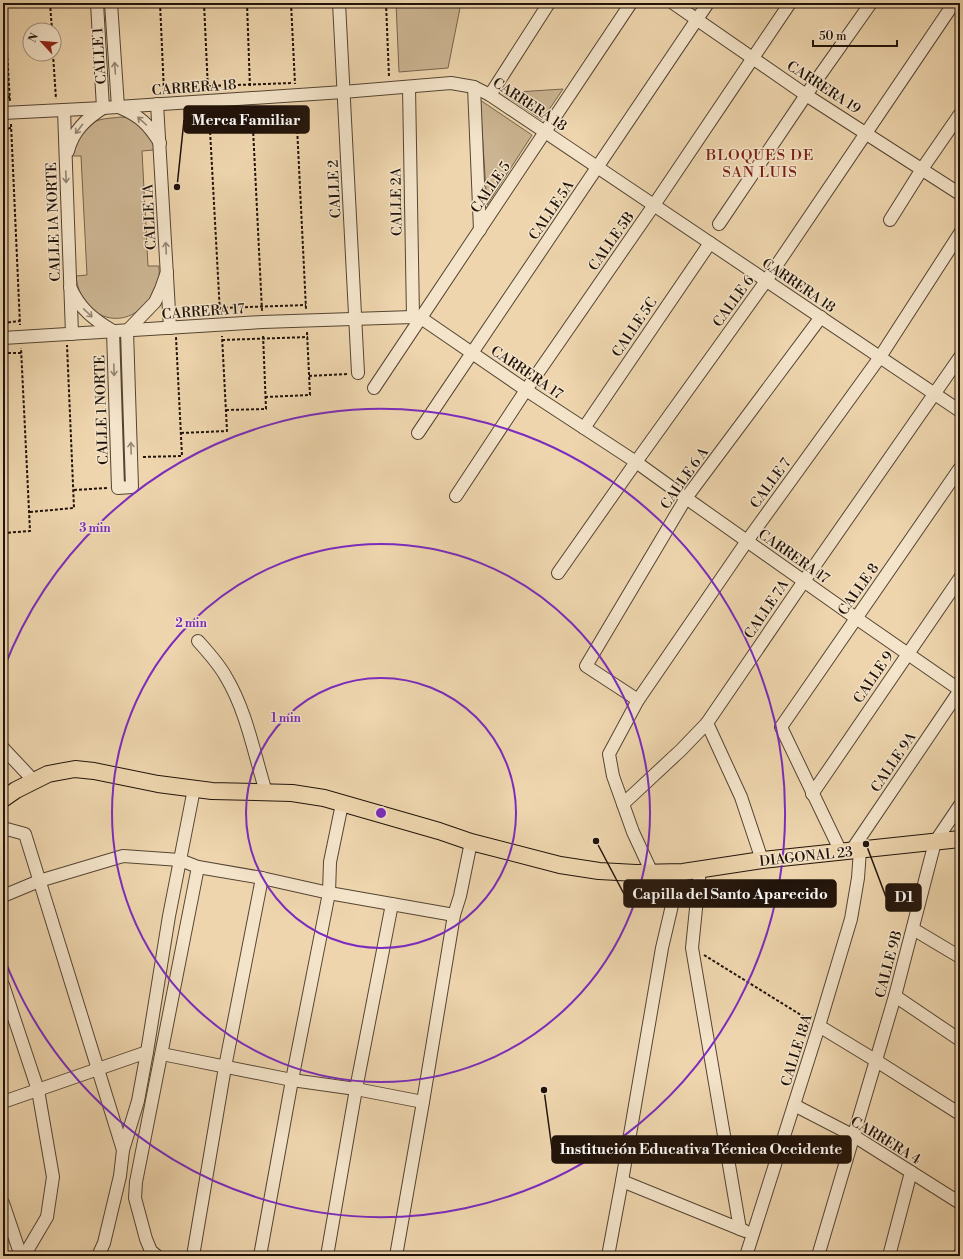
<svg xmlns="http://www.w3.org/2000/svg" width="963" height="1259" font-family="'Libre Bodoni',serif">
	<rect width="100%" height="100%" fill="#eed5ad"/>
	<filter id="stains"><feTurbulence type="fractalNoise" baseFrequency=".005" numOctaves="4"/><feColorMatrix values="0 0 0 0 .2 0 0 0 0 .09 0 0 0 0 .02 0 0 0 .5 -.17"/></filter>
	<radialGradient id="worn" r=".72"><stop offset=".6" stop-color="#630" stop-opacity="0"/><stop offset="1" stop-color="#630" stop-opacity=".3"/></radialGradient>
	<!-- green -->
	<g fill="#cbb491" stroke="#76644e">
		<polygon points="396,3 461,3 448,68 399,72"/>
		<polygon points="563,89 542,120 502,93"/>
		<polygon points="480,100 532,135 487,205"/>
		<path d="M121,117L130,118L138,122L153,142L154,150L142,151L148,266H159C159,273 160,281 157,288C156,291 153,295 150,298C125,335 80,318 76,276L87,275L81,156H70C74,143 84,124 99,120C106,118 114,118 121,117Z"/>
	</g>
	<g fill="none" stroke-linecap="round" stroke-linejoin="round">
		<defs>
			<g id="minor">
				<polyline points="111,3 118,107"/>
				<polyline points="339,3 358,373"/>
				<polyline points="673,3 806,95 960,194"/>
				<polyline points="409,87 413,317"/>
				<polyline points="474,87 480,230"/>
				<polyline points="490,95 549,3"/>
				<polyline points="157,104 170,328"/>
				<path d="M121,108C140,116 149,125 160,143"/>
				<polyline points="64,110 72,334"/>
				<polyline points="3,113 103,108 343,92 451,83 474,87 490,95 960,411"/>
				<path d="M68,151C73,131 86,119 103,108L97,3"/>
				<polyline points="890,220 922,169 960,114"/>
				<polyline points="719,224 806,95 871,3"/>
				<path d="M70,287C80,309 93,319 113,331L118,488L132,487L127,331L155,302L161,289L167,272"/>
				<polyline points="3,338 262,322 413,317 421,318 526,390 636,462 686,498 856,618 960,690"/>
				<polyline points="374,388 631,3"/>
				<polyline points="584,428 710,243"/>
				<polyline points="418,433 708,3"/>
				<polyline points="456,496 526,390 654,205 790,3"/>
				<polyline points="558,573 636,462 766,281 954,3"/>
				<path d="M198,641C208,652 219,664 226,677C247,712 254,754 266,792"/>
				<polyline points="638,700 586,666 686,498 821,317"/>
				<polyline points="707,723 741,797 762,860"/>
				<polyline points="3,748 34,781"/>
				<polyline points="812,794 960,578"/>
				<polyline points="623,804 681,750 707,723 804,581 960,357"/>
				<polyline points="3,828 25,834 123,1150"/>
				<polyline points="851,851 960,690"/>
				<polyline points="841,852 781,727 960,468"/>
				<polyline points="198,867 262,878 329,893 454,915"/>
				<polyline points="700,869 692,948 740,1229"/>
				<polyline points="652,873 633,832 613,776 609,754 638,700 747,541 880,357 960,233"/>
				<polyline points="3,896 39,881 123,856 180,860 198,867 136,1182 135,1198 146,1239 151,1251 157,1256"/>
				<polyline points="913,929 960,957"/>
				<polyline points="3,985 38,1090 53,1177 47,1217 24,1256"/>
				<polyline points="895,996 960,1040"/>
				<polyline points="819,1026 875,1060 960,1114"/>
				<polyline points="162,1054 292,1080 356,1089 423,1102"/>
				<polyline points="3,1102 147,1052"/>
				<polyline points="794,1105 854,1136 960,1203"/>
				<polyline points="622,1181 745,1231"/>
				<polyline points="3,1203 21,1256"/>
				<polyline points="98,1256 104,1243 120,1176 123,1150 138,1101 147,1052 169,916 194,789"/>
				<polyline points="193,1256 225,1067 262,878"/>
				<polyline points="260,1256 292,1080 329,893 330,862 342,804"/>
				<polyline points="327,1256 356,1089 392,904"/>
				<polyline points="396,1256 423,1102 454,915 460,896 471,842"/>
				<polyline points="608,1256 622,1181 662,948 673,901 683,872"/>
				<polyline points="746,1256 819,1026 851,919 858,878 860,850"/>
				<polyline points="818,1256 895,996 935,842 960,805"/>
				<polyline points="889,1256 911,1172"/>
				<polyline points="959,1256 960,1254"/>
			</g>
			<polyline id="major" points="3,799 16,790 48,774 75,769 94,771 158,784 212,791 292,793 324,798 439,831 471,842 560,865 599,871 636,873 683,872 762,860 960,839"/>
		</defs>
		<!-- minor casing -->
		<use href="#minor" stroke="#544433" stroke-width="14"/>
		<!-- major casing -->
		<use href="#major" stroke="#21130a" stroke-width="18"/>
		<!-- path -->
		<g stroke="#21130a" stroke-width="2" stroke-dasharray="3 2" stroke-linecap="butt">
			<polyline points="4,3 10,102"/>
			<polyline points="50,3 52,30"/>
			<polyline points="160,3 164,92"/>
			<polyline points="204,3 208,90"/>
			<polyline points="247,3 250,88"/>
			<polyline points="291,3 295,84"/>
			<polyline points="386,3 389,77"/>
			<polyline points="53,54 56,99"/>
			<polyline points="208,86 293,83"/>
			<polyline points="3,98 10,97"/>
			<polyline points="296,106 306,309"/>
			<polyline points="252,108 262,311"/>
			<polyline points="209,112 220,313"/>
			<polyline points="210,118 297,116"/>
			<polyline points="11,124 20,325"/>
			<polyline points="3,129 12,128"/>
			<polyline points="220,308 306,305"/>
			<polyline points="3,323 20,321"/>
			<polyline points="222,340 308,337"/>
			<polyline points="3,353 21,353"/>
			<polyline points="309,376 348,374"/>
			<polyline points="265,397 310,395 307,332"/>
			<polyline points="226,410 266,409 263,334"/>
			<polyline points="181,433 227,431 222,336"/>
			<polyline points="143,457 182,456 176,337"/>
			<polyline points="74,490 107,488"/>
			<polyline points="30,512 74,508 67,345"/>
			<polyline points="3,533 30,531 21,348"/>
			<polyline points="704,955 809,1020"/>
		</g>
		<!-- minor -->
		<use href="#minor" stroke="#f4e4ca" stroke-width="12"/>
		<!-- major -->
		<use href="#major" stroke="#eed5ad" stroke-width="16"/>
	</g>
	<!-- one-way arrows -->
	<defs><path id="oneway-shaft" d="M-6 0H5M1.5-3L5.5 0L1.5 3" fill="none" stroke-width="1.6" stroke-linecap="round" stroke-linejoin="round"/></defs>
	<g stroke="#958674">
		<use href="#oneway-shaft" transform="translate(115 68) rotate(-94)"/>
		<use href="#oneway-shaft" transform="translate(142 121) rotate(-138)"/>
		<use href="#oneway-shaft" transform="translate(79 129) rotate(128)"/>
		<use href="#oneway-shaft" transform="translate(66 177) rotate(88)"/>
		<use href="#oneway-shaft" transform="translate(166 248) rotate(-93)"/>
		<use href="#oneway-shaft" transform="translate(88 313) rotate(44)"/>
		<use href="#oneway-shaft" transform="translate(114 370) rotate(88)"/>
		<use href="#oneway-shaft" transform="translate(131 448) rotate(-92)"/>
	</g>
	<!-- distance rings -->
	<g fill="none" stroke="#7b2cbf" stroke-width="2">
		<circle cx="381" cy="813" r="135"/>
		<circle cx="381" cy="813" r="269"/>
		<path d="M4 668A404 404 0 1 1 4 958"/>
	</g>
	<g text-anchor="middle" stroke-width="3" stroke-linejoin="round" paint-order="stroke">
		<!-- street labels -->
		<g font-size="14" fill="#21130a" stroke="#f4e4ca">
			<text transform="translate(99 56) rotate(-94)" y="5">CALLE 1</text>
			<text transform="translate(194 87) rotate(-4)" y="5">CARRERA 18</text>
			<text transform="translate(824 87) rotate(33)" y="5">CARRERA 19</text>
			<text transform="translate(530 104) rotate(33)" y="5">CARRERA 18</text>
			<text transform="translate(490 187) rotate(-56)" y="5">CALLE 5</text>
			<text transform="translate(334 189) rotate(-93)" y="5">CALLE 2</text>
			<text transform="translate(396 202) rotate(-91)" y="5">CALLE 2A</text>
			<text transform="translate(551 210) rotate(-56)" y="5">CALLE 5A</text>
			<text transform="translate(149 217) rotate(-93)" y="5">CALLE 1A</text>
			<text transform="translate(53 222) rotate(-92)" y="5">CALLE 1A NORTE</text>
			<text transform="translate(611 241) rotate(-55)" y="5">CALLE 5B</text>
			<text transform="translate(799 285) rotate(34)" y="5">CARRERA 18</text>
			<text transform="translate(733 301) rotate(-54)" y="5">CALLE 6</text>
			<text transform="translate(203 311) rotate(-4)" y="5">CARRERA 17</text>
			<text transform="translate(634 327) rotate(-56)" y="5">CALLE 5C</text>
			<text transform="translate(527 372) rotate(34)" y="5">CARRERA 17</text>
			<text transform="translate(101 410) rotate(-92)" y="5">CALLE 1 NORTE</text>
			<text transform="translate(684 478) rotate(-55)" y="5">CALLE 6 A</text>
			<text transform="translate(770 483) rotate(-54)" y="5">CALLE 7</text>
			<text transform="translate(794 556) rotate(35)" y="5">CARRERA 17</text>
			<text transform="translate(858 589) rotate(-55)" y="5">CALLE 8</text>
			<text transform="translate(766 609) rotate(-56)" y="5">CALLE 7A</text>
			<text transform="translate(873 677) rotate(-56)" y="5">CALLE 9</text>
			<text transform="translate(893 762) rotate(-56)" y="5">CALLE 9A</text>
			<text transform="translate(806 856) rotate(-6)" y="5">DIAGONAL 23</text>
			<text transform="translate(888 964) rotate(-75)" y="5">CALLE 9B</text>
			<text transform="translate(796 1050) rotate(-73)" y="5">CALLE 18A</text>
			<text transform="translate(886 1140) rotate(31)" y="5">CARRERA 4</text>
		</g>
		<!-- neighbourhood labels -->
		<g font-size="15" letter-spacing="1" fill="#7a1f14" stroke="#f4e4ca">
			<text x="760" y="160">BLOQUES DE<tspan x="760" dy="17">SAN LUIS</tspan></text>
		</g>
	</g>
	<circle cx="381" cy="813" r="6" fill="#7b2cbf" stroke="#f4e4ca" stroke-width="2"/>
	<g font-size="12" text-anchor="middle" font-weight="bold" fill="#7b2cbf" stroke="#f4e4ca" stroke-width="3" stroke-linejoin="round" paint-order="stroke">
		<text x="95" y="532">3 min</text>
		<text x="191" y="627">2 min</text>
		<text x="286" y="722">1 min</text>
	</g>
	<!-- callouts -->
	<path fill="none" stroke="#21130a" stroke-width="1.5" d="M177 187L184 120M596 841L624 894M866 844L886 897M544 1090L552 1149"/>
	<g fill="#21130a" stroke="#f4e4ca" stroke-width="1.5">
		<circle cx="177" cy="187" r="4"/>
		<circle cx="596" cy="841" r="4"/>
		<circle cx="866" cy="844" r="4"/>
		<circle cx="544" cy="1090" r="4"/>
	</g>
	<g fill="#21130a" stroke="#21130a" stroke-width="1.5">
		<rect x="184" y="106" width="125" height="27" rx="4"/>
		<rect x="624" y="880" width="212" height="27" rx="4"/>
		<rect x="886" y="884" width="35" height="27" rx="4"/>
		<rect x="552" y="1136" width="299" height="27" rx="4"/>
	</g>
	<g font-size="15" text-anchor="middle" font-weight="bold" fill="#fff">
		<text x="246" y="125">Merca Familiar</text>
		<text x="730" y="899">Capilla del Santo Aparecido</text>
		<text x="904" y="902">D1</text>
		<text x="701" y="1154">Institución Educativa Técnica Occidente</text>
	</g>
	<!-- margin -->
	<rect width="963" height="1259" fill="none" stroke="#eed5ad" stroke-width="16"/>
	<rect x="4" y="4" width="955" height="1251" fill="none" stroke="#21130a" stroke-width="2"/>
	<rect x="8" y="8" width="947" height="1243" fill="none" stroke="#21130a"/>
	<!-- north arrow -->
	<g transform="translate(42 42) rotate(296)"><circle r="19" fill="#f4e4ca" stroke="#a0907d"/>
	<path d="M0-3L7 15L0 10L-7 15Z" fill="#8f2418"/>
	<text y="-6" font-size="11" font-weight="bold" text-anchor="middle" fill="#21130a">N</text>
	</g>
	<!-- scale -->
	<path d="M813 40v6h84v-6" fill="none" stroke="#21130a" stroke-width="2"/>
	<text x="819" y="40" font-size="12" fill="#21130a" stroke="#f4e4ca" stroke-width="3" paint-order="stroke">50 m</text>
	<rect width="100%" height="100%" filter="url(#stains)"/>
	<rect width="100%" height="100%" fill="url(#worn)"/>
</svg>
